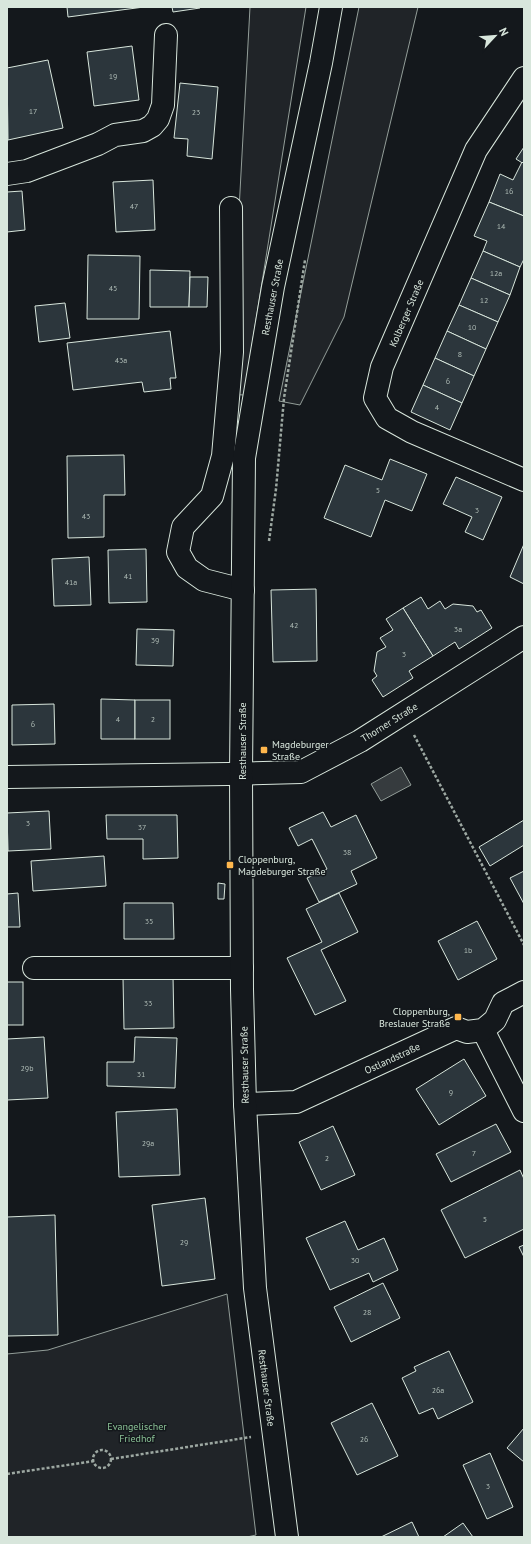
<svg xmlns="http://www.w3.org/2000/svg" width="531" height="1544" font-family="'PT Sans',sans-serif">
	<rect width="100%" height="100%" fill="#14181c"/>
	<!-- green -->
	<g fill="#202428" stroke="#939e99">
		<polygon points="250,7 306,7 244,395 225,394 237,247"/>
		<polygon points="359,7 418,7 344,317 300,405 279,401"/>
		<polygon points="227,1294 256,1535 247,1537 7,1537 7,1354 48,1350"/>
	</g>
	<!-- water -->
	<polygon fill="#363b3e" stroke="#939e99" points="401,767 411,785 381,801 371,784"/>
	<!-- building -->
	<g fill="#2c363c" stroke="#d8e6dc">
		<polygon points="67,7 144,7 68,17"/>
		<polygon points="172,7 200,7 200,8 173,12"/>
		<polygon points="132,46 139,100 94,106 87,52"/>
		<polygon points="48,60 63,128 8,140 7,68"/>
		<polygon points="180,83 218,87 212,159 187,156 188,139 174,138"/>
		<polygon points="524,147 524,164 516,159"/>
		<polygon points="522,162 524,164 524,216 489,202 500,174 513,180"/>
		<polygon points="153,180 155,230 116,232 113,182"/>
		<polygon points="22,191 25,230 7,232 7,192"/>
		<polygon points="489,202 524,216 524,259 520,267 483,251 487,241 474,236"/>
		<polygon points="483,251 520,267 510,295 471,278"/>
		<polygon points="88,255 140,256 139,319 87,319"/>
		<polygon points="150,270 190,271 189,307 150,307"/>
		<polygon points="190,277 208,277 207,307 189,307"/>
		<polygon points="471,278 510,295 498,322 459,305"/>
		<polygon points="65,303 70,338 39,342 35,306"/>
		<polygon points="459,305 498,322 486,349 447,331"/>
		<polygon points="170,331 176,378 170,378 171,389 144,392 142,382 73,390 67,343"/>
		<polygon points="447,331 486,349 474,376 435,358"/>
		<polygon points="435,358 474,376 462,403 423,385"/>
		<polygon points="423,385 462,403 450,430 411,412"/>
		<polygon points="124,455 125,495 104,495 104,537 68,538 67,456"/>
		<polygon points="390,459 427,474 412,511 385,500 371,537 324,518 345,465 382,480"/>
		<polygon points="456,477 502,497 483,540 465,532 472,517 443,504"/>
		<polygon points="524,544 524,584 510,577"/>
		<polygon points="146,549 147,602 109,603 108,550"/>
		<polygon points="89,557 91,605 54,606 52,559"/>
		<polygon points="316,589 317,661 273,662 271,590"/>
		<polygon points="421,597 428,609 440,601 445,609 453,604 473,606 477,612 481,610 492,628 459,649 455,642 433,656 403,608"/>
		<polygon points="403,608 433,656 409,671 413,678 383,697 372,680 377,676 374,671 377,652 386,647 380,638 393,630 386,619"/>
		<polygon points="137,629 174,630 173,666 136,665"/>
		<polygon points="101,699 135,700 135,739 101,739"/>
		<rect x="135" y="700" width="35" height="39"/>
		<polygon points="54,704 55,744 12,745 12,705"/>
		<polygon points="49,811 51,849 8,851 7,813"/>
		<polygon points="323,812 331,827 356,815 377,858 351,871 357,884 319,902 307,878 327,869 312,839 298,846 289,828"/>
		<polygon points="106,815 177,815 178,858 143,859 143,839 107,839"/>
		<polygon points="524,820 524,845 490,866 479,847"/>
		<polygon points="104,856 106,886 33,891 31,861"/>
		<polygon points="524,871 524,904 510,878"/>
		<polygon points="218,883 225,884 224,899 218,899"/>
		<polygon points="18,893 20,927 7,927 7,894"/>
		<polygon points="339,893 358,932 321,950 346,1001 315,1015 287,958 322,942 306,909"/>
		<polygon points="124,903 173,903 174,939 124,939"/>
		<polygon points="477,921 497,959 458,980 438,941"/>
		<polygon points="173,976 174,1028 124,1029 123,978"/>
		<rect x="7" y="982" width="16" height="43"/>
		<polygon points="44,1037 48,1098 7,1100 7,1039"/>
		<polygon points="135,1037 177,1038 175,1088 107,1086 107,1062 134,1062"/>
		<polygon points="464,1059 486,1096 439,1125 416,1089"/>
		<polygon points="177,1109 180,1175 119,1177 116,1112"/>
		<polygon points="496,1124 511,1152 451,1182 436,1154"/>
		<polygon points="333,1126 355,1175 321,1190 299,1142"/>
		<polygon points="520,1170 524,1179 524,1229 465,1258 441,1210"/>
		<polygon points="205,1198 215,1279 162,1286 152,1205"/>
		<polygon points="55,1215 58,1335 7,1336 7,1217"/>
		<polygon points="345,1221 358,1250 384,1238 398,1270 373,1282 369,1273 330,1290 306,1238"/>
		<polygon points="524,1245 524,1257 519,1247"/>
		<polygon points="383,1283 400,1318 351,1342 334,1307"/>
		<polygon points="449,1351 473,1402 438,1419 433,1408 419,1414 402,1378 416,1371 414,1367"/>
		<polygon points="372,1403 398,1456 357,1475 331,1423"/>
		<polygon points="524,1428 524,1462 507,1448"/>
		<polygon points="490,1453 513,1507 487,1519 463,1465"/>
		<polygon points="412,1522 419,1537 381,1537"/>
		<polygon points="463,1523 473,1537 443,1537"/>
	</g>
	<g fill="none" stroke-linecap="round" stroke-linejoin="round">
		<defs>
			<g id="minor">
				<polyline points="524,78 476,150 382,367 375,398 387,418 412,432 524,480"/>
				<polyline points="7,174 27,171 98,144 115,135 143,131 152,126 158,119 163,105 166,35"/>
				<polyline points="231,208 232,352 223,456 212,496 183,527 178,552 187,568 204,580 243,590"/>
				<polyline points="7,777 228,774 301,772 360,741 524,637"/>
				<polyline points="34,968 242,968"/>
				<polyline points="483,1030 524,1111"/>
				<polyline points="245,1104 296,1102 456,1028 467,1032 483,1030 495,1020 503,1003 524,992"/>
				<polyline points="287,1537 255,1288 245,1104 242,989 241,774 244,458 273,287 321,63 331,7"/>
			</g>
		</defs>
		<!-- minor casing -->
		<use href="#minor" stroke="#d8e6dc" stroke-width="24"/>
		<!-- path -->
		<g stroke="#9da8a2" stroke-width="2.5" stroke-dasharray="3 2" stroke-linecap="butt">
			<polyline points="269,541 276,489 284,398 305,260"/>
			<polyline points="414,735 524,945"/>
			<circle cx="102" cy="1459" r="9"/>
			<polyline points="111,1459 251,1437"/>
			<polyline points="7,1474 94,1461"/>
		</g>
		<!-- minor -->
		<use href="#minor" stroke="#14181c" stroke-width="22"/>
	</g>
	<!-- markers -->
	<g fill="#ffb74d" stroke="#14181c" stroke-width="1.5">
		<rect x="260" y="746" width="8" height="8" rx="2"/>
		<rect x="226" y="861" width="8" height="8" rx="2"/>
		<rect x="454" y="1013" width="8" height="8" rx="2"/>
	</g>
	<g text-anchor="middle" stroke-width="3" stroke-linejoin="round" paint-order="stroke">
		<!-- number labels -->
		<g font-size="8" fill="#adbab4">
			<text x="113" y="79">19</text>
			<text x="33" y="114">17</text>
			<text x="196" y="115">23</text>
			<text x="509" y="194">16</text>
			<text x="134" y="209">47</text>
			<text x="501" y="229">14</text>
			<text x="496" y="276">12a</text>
			<text x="113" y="291">45</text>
			<text x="484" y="303">12</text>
			<text x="472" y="330">10</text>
			<text x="460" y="357">8</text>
			<text x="121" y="363">43a</text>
			<text x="448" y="384">6</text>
			<text x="437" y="410">4</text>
			<text x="378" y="493">5</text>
			<text x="477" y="513">3</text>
			<text x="86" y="519">43</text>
			<text x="128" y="579">41</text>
			<text x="71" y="585">41a</text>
			<text x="294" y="628">42</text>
			<text x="458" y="632">3a</text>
			<text x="155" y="643">39</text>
			<text x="404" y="657">3</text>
			<text x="118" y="722">4</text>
			<text x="153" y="722">2</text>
			<text x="33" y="727">6</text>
			<text x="28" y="826">3</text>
			<text x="142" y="830">37</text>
			<text x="347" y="855">38</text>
			<text x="149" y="924">35</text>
			<text x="468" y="953">1b</text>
			<text x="148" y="1006">33</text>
			<text x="27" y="1071">29b</text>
			<text x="141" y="1077">31</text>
			<text x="451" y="1095">9</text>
			<text x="148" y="1146">29a</text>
			<text x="474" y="1156">7</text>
			<text x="327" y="1161">2</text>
			<text x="485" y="1222">5</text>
			<text x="184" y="1245">29</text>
			<text x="355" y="1263">30</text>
			<text x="367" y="1315">28</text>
			<text x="438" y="1393">26a</text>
			<text x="364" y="1442">26</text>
			<text x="488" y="1489">3</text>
		</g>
		<!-- street labels -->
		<g font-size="10" fill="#d8e6dc" stroke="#14181c">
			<text transform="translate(272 297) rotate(-79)" y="4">Resthauser Straße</text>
			<text transform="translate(406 313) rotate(-67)" y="4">Kolberger Straße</text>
			<text transform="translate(389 722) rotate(-32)" y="4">Thorner Straße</text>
			<text transform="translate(242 741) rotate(-90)" y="4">Resthauser Straße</text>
			<text transform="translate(392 1058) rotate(-25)" y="4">Ostlandstraße</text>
			<text transform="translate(244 1065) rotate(-91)" y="4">Resthauser Straße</text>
			<text transform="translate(267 1388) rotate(83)" y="4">Resthauser Straße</text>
		</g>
		<!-- poi labels -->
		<g font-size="10" fill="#d8e6dc" stroke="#14181c" text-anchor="start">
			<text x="272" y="748">Magdeburger<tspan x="272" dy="12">Straße</tspan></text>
			<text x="238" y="863">Cloppenburg,<tspan x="238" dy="12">Magdeburger Straße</tspan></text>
			<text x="450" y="1015" text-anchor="end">Cloppenburg,<tspan x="450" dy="12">Breslauer Straße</tspan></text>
		</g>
		<!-- park labels -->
		<g font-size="10" fill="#8ac095" stroke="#14181c">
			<text x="137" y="1430">Evangelischer<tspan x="137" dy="12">Friedhof</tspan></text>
		</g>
	</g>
	<!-- border -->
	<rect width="531" height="1544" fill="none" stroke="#d8e6dc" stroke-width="16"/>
	<!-- north arrow -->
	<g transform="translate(495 36) rotate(64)" stroke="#14181c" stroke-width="3" paint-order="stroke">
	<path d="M0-3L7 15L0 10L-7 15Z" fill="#d8e6dc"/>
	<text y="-6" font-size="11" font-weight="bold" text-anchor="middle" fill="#d8e6dc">N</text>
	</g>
</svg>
